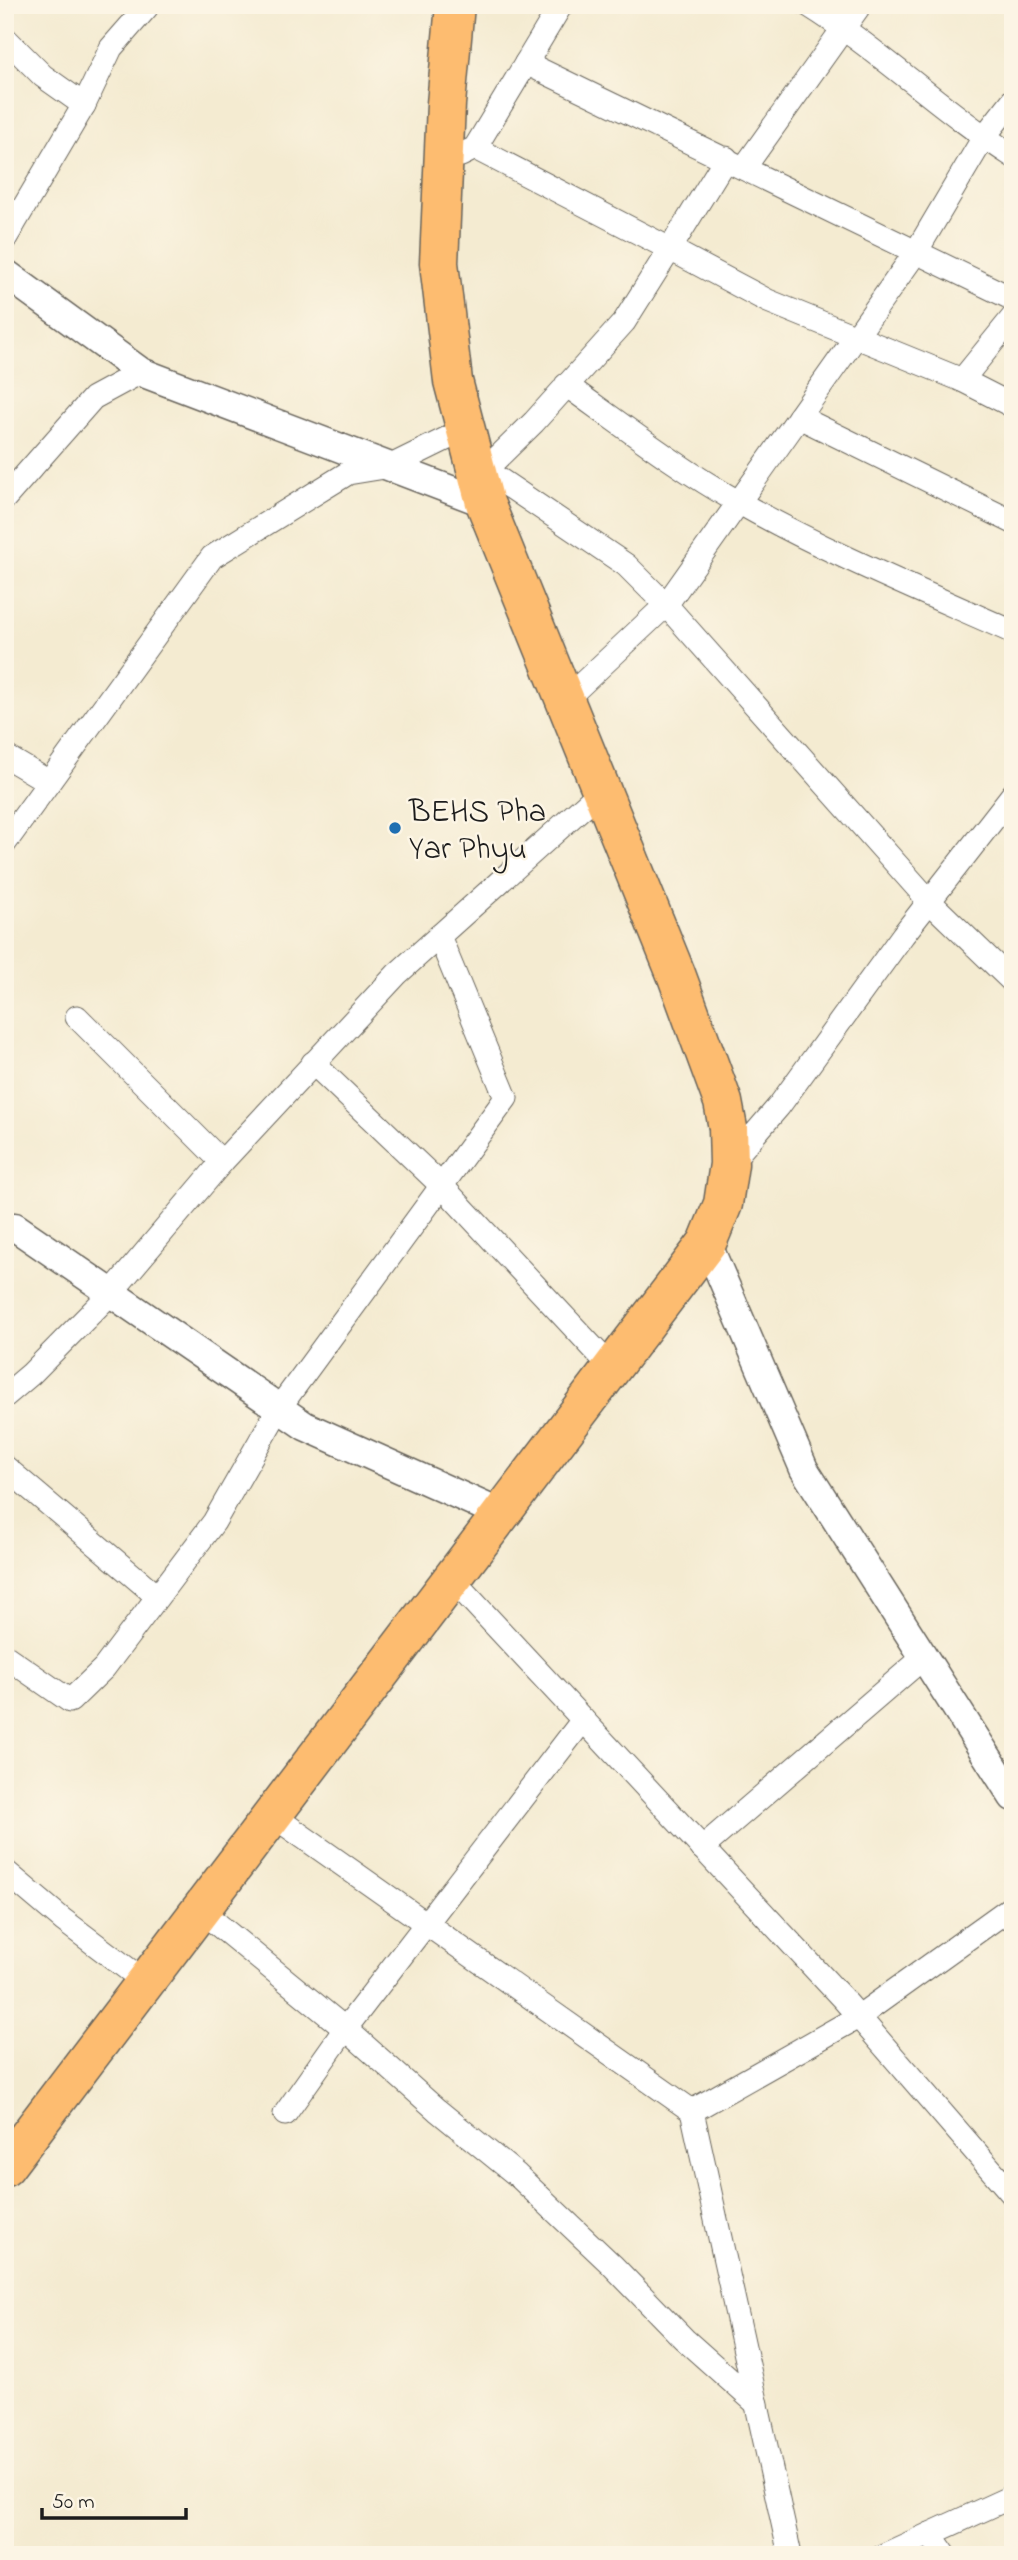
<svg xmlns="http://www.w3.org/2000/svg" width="1018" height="2560" font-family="'Indie Flower',sans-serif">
	<rect width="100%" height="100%" fill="#fcf5e5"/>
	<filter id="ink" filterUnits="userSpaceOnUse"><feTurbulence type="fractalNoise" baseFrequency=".0143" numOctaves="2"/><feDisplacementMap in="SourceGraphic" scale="14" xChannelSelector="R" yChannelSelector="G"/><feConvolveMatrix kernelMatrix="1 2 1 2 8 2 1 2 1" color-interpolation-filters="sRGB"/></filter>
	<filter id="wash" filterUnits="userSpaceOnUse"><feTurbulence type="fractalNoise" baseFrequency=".00686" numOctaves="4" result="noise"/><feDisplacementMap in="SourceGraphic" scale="28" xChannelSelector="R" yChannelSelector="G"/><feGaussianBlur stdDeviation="1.57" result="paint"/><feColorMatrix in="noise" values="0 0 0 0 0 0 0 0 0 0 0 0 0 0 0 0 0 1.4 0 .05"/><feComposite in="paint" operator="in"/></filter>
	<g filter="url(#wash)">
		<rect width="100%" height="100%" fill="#f4ebd1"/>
	</g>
	<g filter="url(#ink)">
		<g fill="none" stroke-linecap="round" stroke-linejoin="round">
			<defs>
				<g id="minor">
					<path d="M808,5C880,50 941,110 1013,156"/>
					<polyline points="5,38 43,76 84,105"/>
					<polyline points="526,63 1013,299"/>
					<polyline points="475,148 670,249 726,158"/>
					<polyline points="461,155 475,148 561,5"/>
					<polyline points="744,168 860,5"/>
					<polyline points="5,239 84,105 111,48 147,7"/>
					<polyline points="962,380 1013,317"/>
					<path d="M566,385C622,425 678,468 738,502C826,552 921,591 1013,632"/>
					<polyline points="799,417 1013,522"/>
					<polyline points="475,463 626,565 666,605 930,902 1013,982"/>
					<polyline points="485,470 534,422 624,322 670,249 768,301 962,380 1013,406"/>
					<polyline points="5,498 93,398 141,372"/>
					<polyline points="565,700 666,605 916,252 984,137 1013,100"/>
					<polyline points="5,756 49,782"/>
					<polyline points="5,843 212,557 348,473 391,466 466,429"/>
					<polyline points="77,1017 222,1162"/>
					<polyline points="313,1063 442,1186 612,1368"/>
					<polyline points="729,1164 779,1106 903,935 1013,794"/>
					<polyline points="5,1396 31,1374 111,1293 222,1162 397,974 602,790"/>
					<polyline points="5,1467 157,1596"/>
					<polyline points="452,1579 845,2001 1013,2195"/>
					<polyline points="5,1656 70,1701 104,1668 214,1522 279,1408 506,1098 439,936"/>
					<polyline points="272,1815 692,2111 790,2555"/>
					<polyline points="702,1848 924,1657"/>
					<polyline points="5,1871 63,1920 145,1982"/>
					<polyline points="200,1910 355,2037 437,2110 517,2175 612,2265 684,2339 757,2404"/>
					<polyline points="692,2111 858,2017 1013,1906"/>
					<polyline points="285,2114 345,2029 583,1720"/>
					<polyline points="930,2534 945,2555"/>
					<polyline points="884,2555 1013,2496"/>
				</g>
				<g id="tertiary">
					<polyline points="5,273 141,372 485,503"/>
					<polyline points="5,1228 15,1227 305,1426 501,1514"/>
					<polyline points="707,1243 804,1469 1013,1797"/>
				</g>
				<polyline id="trunk" points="5,2167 707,1243 723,1204 729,1164 728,1128 723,1102 676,974 485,503 453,381 439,263 446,104 455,5"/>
			</defs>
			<!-- minor casing -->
			<use href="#minor" stroke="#68645b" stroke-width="25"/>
			<!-- tertiary casing -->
			<use href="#tertiary" stroke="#68645b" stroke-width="31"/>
			<!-- trunk casing -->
			<use href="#trunk" stroke="#68645b" stroke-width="41"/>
			<!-- minor -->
			<use href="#minor" stroke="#fff" stroke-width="23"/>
			<!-- tertiary -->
			<use href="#tertiary" stroke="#fff" stroke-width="28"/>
			<!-- trunk -->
			<use href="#trunk" stroke="#fdbc6f" stroke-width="38"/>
		</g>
	</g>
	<!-- markers -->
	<circle fill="#1f6fb2" stroke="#fcf5e5" stroke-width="2.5" cx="395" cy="828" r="7"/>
	<g text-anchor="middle" stroke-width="5" stroke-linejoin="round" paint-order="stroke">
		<!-- poi labels -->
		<g font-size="32" fill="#1c1c1c" stroke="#fcf5e5" text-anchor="start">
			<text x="409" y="821">BEHS Pha<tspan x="409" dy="37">Yar Phyu</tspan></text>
		</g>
	</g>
	<!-- margin -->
	<rect width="1018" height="2560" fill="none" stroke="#fcf5e5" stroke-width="28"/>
	<!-- scale -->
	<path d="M42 2508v10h144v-10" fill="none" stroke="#1c1c1c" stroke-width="3.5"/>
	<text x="52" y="2508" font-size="21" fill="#1c1c1c" stroke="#fcf5e5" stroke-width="5" paint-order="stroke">50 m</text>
</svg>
